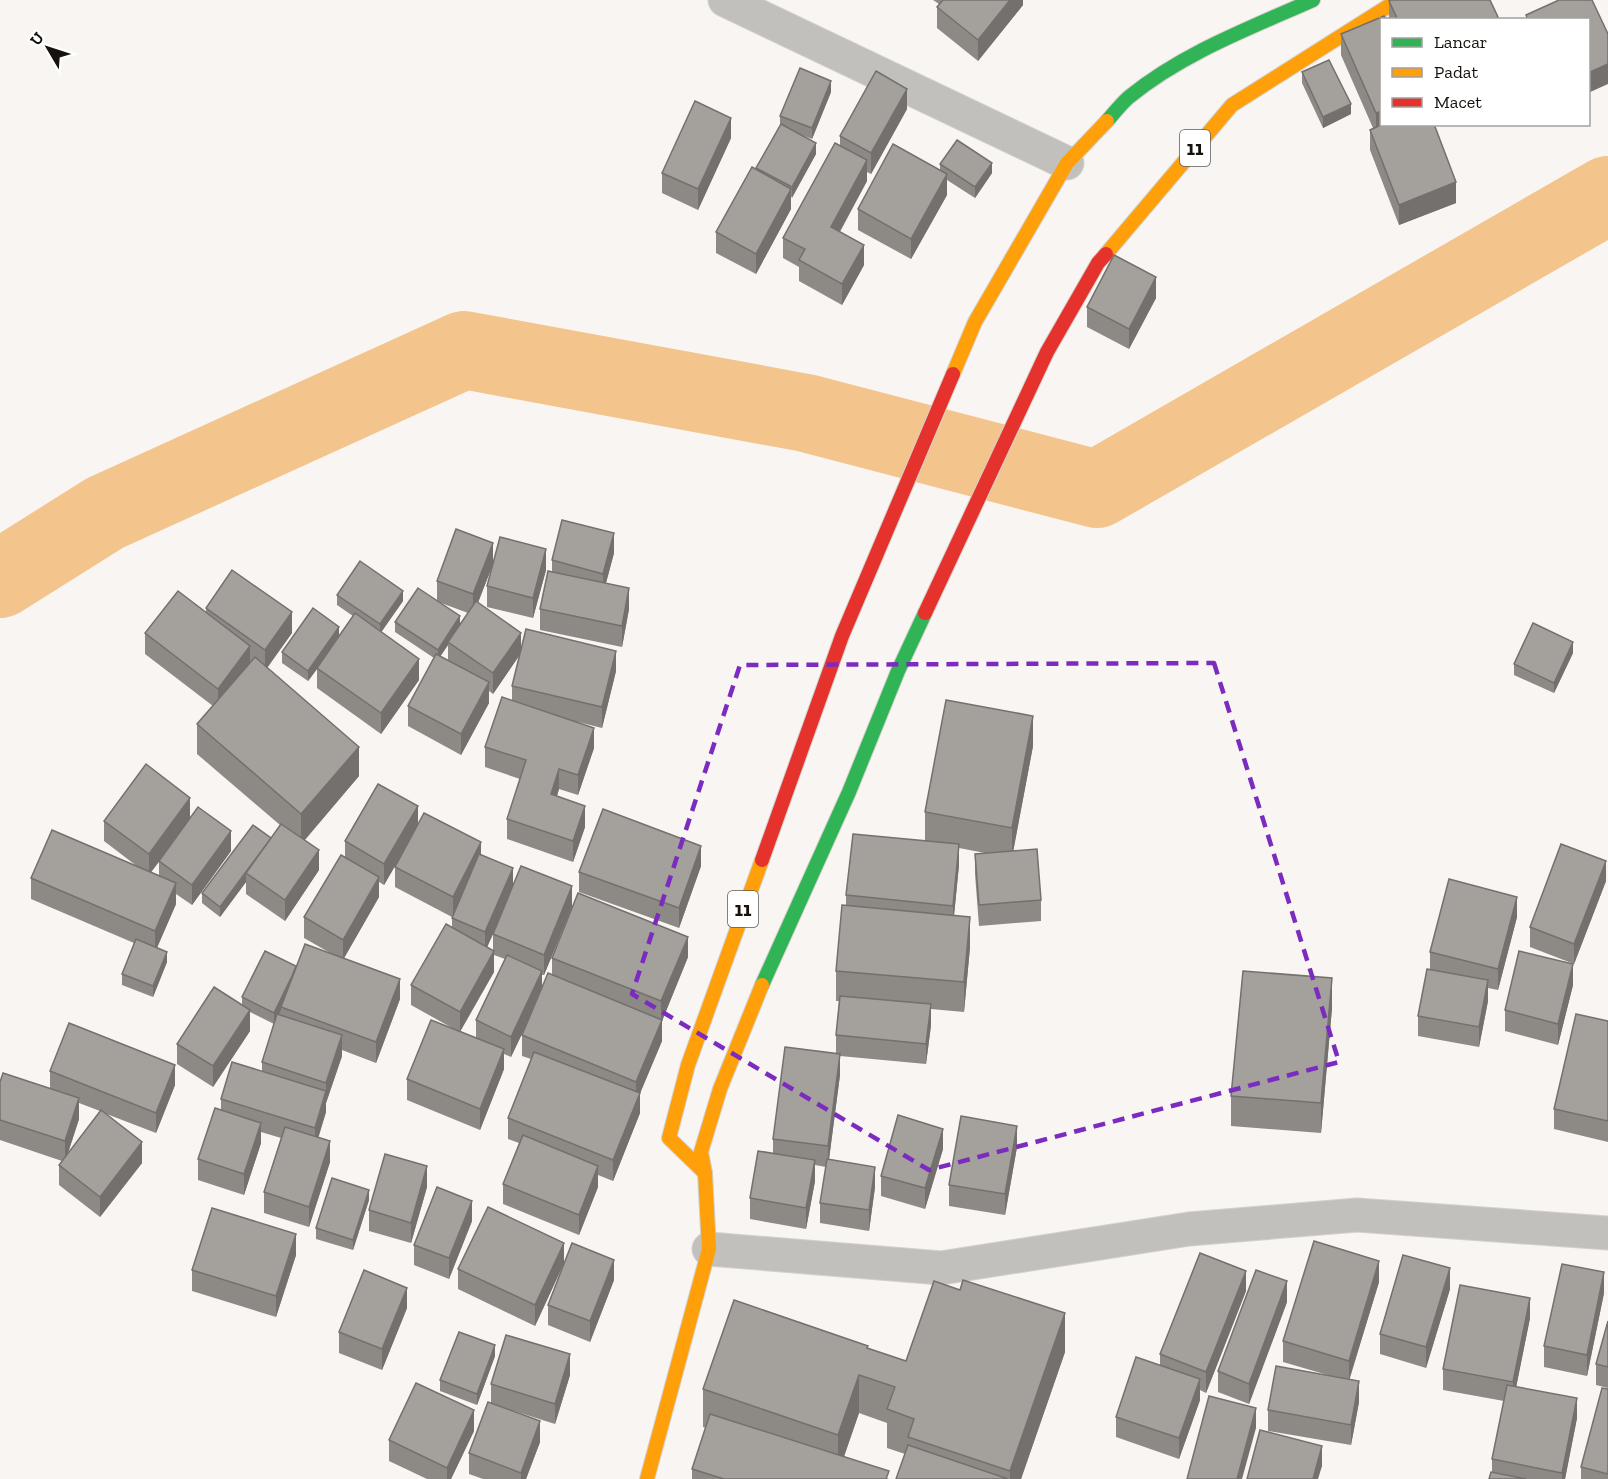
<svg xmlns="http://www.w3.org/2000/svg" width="1608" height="1479" font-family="'Zilla Slab',serif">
	<rect width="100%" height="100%" fill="#f8f5f2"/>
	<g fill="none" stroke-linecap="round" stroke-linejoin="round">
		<!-- river -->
		<polyline stroke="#f3c48c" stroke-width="78" points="0,579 105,513 464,350 806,413 1097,489 1608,195"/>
		<defs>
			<g id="street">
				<polyline points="725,0 1067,163"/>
				<polyline points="709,1249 941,1268 1189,1229 1357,1215 1608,1233"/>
			</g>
			<g id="fast">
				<path d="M1107,121C1114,113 1121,104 1129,97C1183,53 1250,28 1313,0"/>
				<polyline points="762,985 849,792 898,671 925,613"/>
			</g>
			<g id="slow">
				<polyline points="1106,254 1232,105 1398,0"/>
				<polyline points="953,374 975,322 1067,163 1107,121"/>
				<polyline points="705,1173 669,1138 688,1065 762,860"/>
				<polyline points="647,1479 709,1249 705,1173 701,1152 720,1089 762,985"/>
			</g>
			<g id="jam">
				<polyline points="925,613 1047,352 1098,263 1106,254"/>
				<polyline points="762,860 842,636 953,374"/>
			</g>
		</defs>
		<!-- street casing -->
		<use href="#street" stroke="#d3d1ce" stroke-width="35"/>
		<!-- fast casing -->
		<use href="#fast" stroke="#d3d1ce" stroke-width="16"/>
		<!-- slow casing -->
		<use href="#slow" stroke="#d3d1ce" stroke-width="16"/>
		<!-- jam casing -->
		<use href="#jam" stroke="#d3d1ce" stroke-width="16"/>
		<!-- street -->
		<use href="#street" stroke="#c2c0bd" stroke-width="33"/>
		<!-- fast -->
		<use href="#fast" stroke="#30b455" stroke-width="14"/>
		<!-- slow -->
		<use href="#slow" stroke="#ff9f0a" stroke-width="14"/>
		<!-- jam -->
		<use href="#jam" stroke="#e5322d" stroke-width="14"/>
	</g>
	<!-- wall -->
	<g fill="#8d8a86" fill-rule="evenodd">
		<polygon points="933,0 1023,0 1023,5 978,61 937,28 937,7 939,4"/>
		<polygon points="1389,1 1498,20 1389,20"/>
		<polygon points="1382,20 1456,203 1399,225 1370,150 1370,130 1373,128 1341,55 1341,34"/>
		<polygon points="1302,72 1351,114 1323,128 1302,83"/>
		<polygon points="831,92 812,139 799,134 816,154 791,198 791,209 756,274 716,253 716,232 756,170 756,168 780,125 780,116"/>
		<polygon points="907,109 871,174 867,172 867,181 840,232 864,265 842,305 799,281 799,267 783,258 783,238 840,145 840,136"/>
		<polygon points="731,138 698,210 662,193 662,173"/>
		<polygon points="940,164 992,173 975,198 947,180 947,195 911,259 858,230 858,209 940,170"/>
		<polygon points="1156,298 1129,349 1087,327 1087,307"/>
		<polygon points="614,553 606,583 629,609 622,647 540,630 540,609 552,572 552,560"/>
		<path d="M493,564L478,603L521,648L616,671L602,728L578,722L594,748L578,795L559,789L557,796L585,827L573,862L507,839V819L520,779L485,767V747L512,700V686L519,656L493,694L489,691V703L461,755L408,726V706L434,658L395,632V622L437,601V581ZM441,603L468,613L460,624ZM448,645V660L440,656Z"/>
		<polygon points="546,570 533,618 487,607 487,586"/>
		<polygon points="337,595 403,601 381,632 419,680 381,734 317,688 317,669 308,681 282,663 282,652 339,635 353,616 337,605"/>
		<polygon points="206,608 292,633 267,667 359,776 305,840 319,870 285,921 246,894 246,882 220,917 202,903 202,893 271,838 280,825 197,754 197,724 213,706 145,654 145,633 206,612"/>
		<polygon points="1573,653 1554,693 1514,675 1514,664"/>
		<polygon points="1033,746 1013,851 1041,900 1041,921 979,926 975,874 975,854 985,853 959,848 959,865 954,915 970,947 964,1012 931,1009 931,1025 926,1064 840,1056 840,1075 829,1159 875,1187 869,1231 820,1223 820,1203 826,1167 815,1165 815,1181 806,1229 750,1219 750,1198 773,1153 773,1139 836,1054 836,1035 839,1001 836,1001 836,971 846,905 846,895 925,841 925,812"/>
		<path d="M190,817L231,851L192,905L176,894V904L157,948L167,962L153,997L122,985V974L134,943L31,899V878L138,867L104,841V821ZM159,862V876L151,872Z"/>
		<path d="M418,824L481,855L513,886L572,907L544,975H542V987L552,974V958L688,957L662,1021V1041L640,1093V1113L613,1181L598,1175V1187L579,1235L503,1204V1184L519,1143L508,1139V1118L531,1059L522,1056V1035L523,1032L511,1057L504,1054V1069L480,1130L407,1100V1079L454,1029L411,1005V985L452,928V917L395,887V867L405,848L384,885L379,882V897L344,958L400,999L376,1063L342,1050V1056L326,1103V1112L318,1137L330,1162L309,1227L264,1213V1192L281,1138L261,1132V1143L244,1195L198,1180V1159L221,1109V1099L262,1072V1062L274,1024L250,1012V1031L213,1087L177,1064V1044L242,1005V997L296,966L332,954L304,938V917L345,858V841ZM497,925L493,934V951L487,947ZM494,955L505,959L476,1020V1038L460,1031L494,972Z"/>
		<polygon points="701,866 679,928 579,892 579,872"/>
		<polygon points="1606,881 1574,964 1530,947 1530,927"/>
		<polygon points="1517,917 1498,990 1488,988 1488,1001 1479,1047 1418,1036 1418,1016 1430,969 1430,952"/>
		<polygon points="1573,985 1558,1045 1505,1031 1505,1010"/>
		<polygon points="1332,1008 1321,1133 1231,1126 1231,1096"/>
		<polygon points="1608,1021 1608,1142 1554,1129 1554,1109"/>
		<path d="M50,1071L175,1085L156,1133L104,1113L142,1163L100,1217L59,1185V1165L62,1161L0,1140V1082L50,1089ZM79,1103L100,1111L68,1153L79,1119Z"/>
		<polygon points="1017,1147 1005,1215 949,1206 949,1185"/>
		<polygon points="943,1149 925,1209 881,1196 881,1176"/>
		<polygon points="427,1187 411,1243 369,1231 369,1210"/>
		<polygon points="369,1200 353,1250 316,1239 316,1228"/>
		<polygon points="472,1221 449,1279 414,1265 414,1245"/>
		<polygon points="296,1255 276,1317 192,1291 192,1270"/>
		<polygon points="564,1263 535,1326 458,1289 458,1269"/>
		<polygon points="614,1280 590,1342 548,1325 548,1305"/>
		<polygon points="1379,1282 1349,1379 1359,1402 1351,1445 1268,1431 1268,1410 1331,1376 1283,1362 1283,1341"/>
		<polygon points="1450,1289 1426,1368 1380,1354 1380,1334"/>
		<polygon points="1246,1291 1206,1393 1200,1390 1200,1400 1179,1459 1116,1437 1116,1417 1160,1366 1160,1354"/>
		<polygon points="1604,1293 1587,1376 1544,1367 1544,1346"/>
		<polygon points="1287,1302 1249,1404 1218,1392 1218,1371"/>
		<polygon points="407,1308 382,1370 339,1353 339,1332"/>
		<polygon points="1530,1318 1516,1387 1577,1418 1565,1479 1489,1479 1492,1472 1492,1459 1504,1401 1443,1390 1443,1369"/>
		<polygon points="1608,1321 1608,1388 1596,1385 1596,1364"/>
		<polygon points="868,1348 906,1361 1065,1352 1021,1479 896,1479 905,1454 887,1448 887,1423 859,1413 844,1457 889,1479 692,1479 692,1469 706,1428 703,1427 703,1389"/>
		<polygon points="495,1356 477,1405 440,1391 440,1380"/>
		<polygon points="570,1375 555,1424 514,1411 540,1442 526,1479 483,1479 469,1474 469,1453 491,1403 491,1384"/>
		<polygon points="1608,1389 1608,1479 1581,1479 1581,1467"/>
		<polygon points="474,1431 451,1479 427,1479 389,1461 389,1440"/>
	</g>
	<!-- shaded-wall -->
	<g fill="#73706d">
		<polygon points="1010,0 1023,0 1023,5 978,61 978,40"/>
		<polygon points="1608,64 1608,84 1588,93 1588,73"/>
		<polygon points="831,81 831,92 812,139 812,128"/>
		<polygon points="907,89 907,109 871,174 871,153"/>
		<polygon points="1351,104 1351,114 1323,128 1323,117"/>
		<polygon points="1382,111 1382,124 1397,124 1376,134 1376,113"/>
		<polygon points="731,118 731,138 698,210 698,189"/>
		<polygon points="816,143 816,154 792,198 792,187"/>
		<polygon points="867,160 867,181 831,247 831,227"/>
		<polygon points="992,163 992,173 975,198 975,187"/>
		<polygon points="947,174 947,195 911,259 911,239"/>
		<polygon points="1456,182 1456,203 1399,225 1399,205"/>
		<polygon points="791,189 791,209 756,274 756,254"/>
		<polygon points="864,245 864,265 842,305 842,284"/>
		<polygon points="1156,277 1156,298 1129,349 1129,329"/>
		<polygon points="614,533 614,553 603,594 603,574"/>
		<polygon points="493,543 493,564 473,615 473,594"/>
		<polygon points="546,549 546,570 533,618 533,598"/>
		<polygon points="629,588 629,609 622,647 622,626"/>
		<polygon points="403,591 403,601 380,634 380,624"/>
		<polygon points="292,612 292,633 265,671 265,650"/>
		<polygon points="460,616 460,627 448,642 448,645 438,660 438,650"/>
		<polygon points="339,627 339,637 317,668 317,669 308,681 308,671"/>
		<polygon points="521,633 521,653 493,694 493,673"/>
		<polygon points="1573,642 1573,653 1554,693 1554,683"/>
		<polygon points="250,646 250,667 218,709 218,689"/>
		<polygon points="616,651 616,671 602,728 602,707"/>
		<polygon points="419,659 419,680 381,734 381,713"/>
		<polygon points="489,682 489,703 461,755 461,734"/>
		<polygon points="1033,716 1033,746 1012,858 1012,828"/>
		<polygon points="594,728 594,748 578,795 578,775"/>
		<polygon points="359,747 359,776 301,844 301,814"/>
		<polygon points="559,769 559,789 551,815 551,794"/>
		<polygon points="190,798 190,819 149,875 149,854"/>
		<polygon points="418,806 418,827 384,885 384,864"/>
		<polygon points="585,806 585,827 573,862 573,841"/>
		<polygon points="231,831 231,851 192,905 192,885"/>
		<polygon points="272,839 246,873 246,882 220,917 220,907"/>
		<polygon points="481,842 481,863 453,917 453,897"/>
		<polygon points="959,844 959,865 953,926 953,906"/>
		<polygon points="701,846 701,866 679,928 679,908"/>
		<polygon points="319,850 319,870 285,921 285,900"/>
		<polygon points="1606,861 1606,881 1574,964 1574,944"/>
		<polygon points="513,868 513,889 485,952 485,932"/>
		<polygon points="379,877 379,897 343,960 343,940"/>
		<polygon points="176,883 176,904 155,952 155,931"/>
		<polygon points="572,886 572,907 544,975 544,955"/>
		<polygon points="1517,897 1517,917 1498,990 1498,969"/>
		<polygon points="970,917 970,947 964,1012 964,982"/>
		<polygon points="688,937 688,957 662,1021 662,1041 636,1103 636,1082 661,1021 661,1001"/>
		<polygon points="494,951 494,972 460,1032 460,1012"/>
		<polygon points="167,952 167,962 153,997 153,986"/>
		<polygon points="1573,964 1573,985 1558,1045 1558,1024"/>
		<polygon points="297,967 281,1007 281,1010 274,1024 274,1013"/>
		<polygon points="542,971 542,991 511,1057 511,1037"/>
		<polygon points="1332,978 1332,1008 1321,1133 1321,1103"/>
		<polygon points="400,979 400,999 376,1063 376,1042"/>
		<polygon points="1488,980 1488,1001 1479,1047 1479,1027"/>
		<polygon points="931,1004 931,1025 926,1064 926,1044"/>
		<polygon points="250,1010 250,1031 213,1087 213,1066"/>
		<polygon points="342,1035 342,1056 326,1103 326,1083"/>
		<polygon points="504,1049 504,1069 480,1130 480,1109"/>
		<polygon points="840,1054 840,1075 828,1167 828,1146"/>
		<polygon points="175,1065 175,1085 156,1133 156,1113"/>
		<polygon points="326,1091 326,1112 315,1149 315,1128"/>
		<polygon points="640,1093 640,1113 613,1181 613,1160"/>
		<polygon points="79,1098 79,1119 65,1162 65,1141"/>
		<polygon points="261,1123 261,1143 244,1195 244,1174"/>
		<polygon points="1017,1126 1017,1147 1005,1215 1005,1194"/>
		<polygon points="943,1129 943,1149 925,1209 925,1188"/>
		<polygon points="330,1141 330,1162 309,1227 309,1207"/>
		<polygon points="142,1142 142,1163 100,1217 100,1197"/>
		<polygon points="815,1160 815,1181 806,1229 806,1208"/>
		<polygon points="427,1166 427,1187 411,1243 411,1223"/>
		<polygon points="598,1166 598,1187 579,1235 579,1215"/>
		<polygon points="875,1167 875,1187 869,1231 869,1210"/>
		<polygon points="369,1190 369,1200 353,1250 353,1240"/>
		<polygon points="472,1201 472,1221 449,1279 449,1258"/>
		<polygon points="296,1234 296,1255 276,1317 276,1296"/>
		<polygon points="564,1243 564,1263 535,1326 535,1305"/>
		<polygon points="614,1260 614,1280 590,1342 590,1321"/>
		<polygon points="1379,1261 1379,1282 1349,1381 1349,1361"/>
		<polygon points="1450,1268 1450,1289 1426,1368 1426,1347"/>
		<polygon points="1246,1271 1246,1291 1206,1393 1206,1372"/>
		<polygon points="1604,1272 1604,1293 1587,1376 1587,1355"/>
		<polygon points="1287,1281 1287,1302 1249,1404 1249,1384"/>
		<polygon points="407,1288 407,1308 382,1370 382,1349"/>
		<polygon points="1530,1298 1530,1318 1513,1403 1513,1382"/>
		<polygon points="1065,1313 1065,1352 1021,1479 1010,1479 1010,1471"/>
		<polygon points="495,1345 495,1356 477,1405 477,1394"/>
		<polygon points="570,1354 570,1375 555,1424 555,1404"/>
		<polygon points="859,1375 859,1413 838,1473 838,1435"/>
		<polygon points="1200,1379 1200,1400 1179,1459 1179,1438"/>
		<polygon points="1359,1381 1359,1402 1351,1445 1351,1425"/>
		<polygon points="1577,1398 1577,1418 1565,1479 1562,1479 1562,1473"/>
		<polygon points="1256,1408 1256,1428 1242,1479 1237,1479"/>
		<polygon points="474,1410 474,1431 451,1479 447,1479 447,1468"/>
		<polygon points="540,1421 540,1442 526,1479 521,1479 521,1473"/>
		<polygon points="1322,1446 1322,1466 1318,1479 1313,1479"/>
	</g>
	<!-- building -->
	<g fill="#a4a09c" stroke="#73706d" stroke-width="1.5">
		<polygon points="943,0 1010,0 978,40 937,7"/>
		<polygon points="1391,0 1490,0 1498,17 1493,20 1398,20 1389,1"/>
		<polygon points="1559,0 1592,0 1608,34 1608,64 1588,73 1588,20 1528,20 1526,15"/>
		<polygon points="1384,16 1386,20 1382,20 1382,111 1376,113 1341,34"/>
		<polygon points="1329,60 1351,104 1323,117 1302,72"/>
		<polygon points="800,68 831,81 812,128 780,116"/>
		<polygon points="876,71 907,89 871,153 840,136"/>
		<polygon points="695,101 731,118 698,189 662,173"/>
		<polygon points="781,124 816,143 792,187 756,168"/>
		<polygon points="1383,124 1434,124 1456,182 1399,205 1370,130"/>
		<polygon points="957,140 992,163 975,187 940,164"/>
		<polygon points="835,143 867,160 831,227 864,245 842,284 799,260 805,249 783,238"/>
		<polygon points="893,144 947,174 911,239 858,209"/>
		<polygon points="752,167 791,189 756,254 716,232"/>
		<polygon points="1114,255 1156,277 1129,329 1087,307"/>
		<polygon points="562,520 614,533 603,574 552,560"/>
		<polygon points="456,529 493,543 473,594 437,581"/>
		<polygon points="500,537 546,549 533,598 487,586"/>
		<polygon points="360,561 403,591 380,624 337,595"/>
		<polygon points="232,570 292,612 265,650 206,608"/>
		<polygon points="548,571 629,588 622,626 540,609"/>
		<polygon points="418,588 460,616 438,650 395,622"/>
		<polygon points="178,591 250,646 218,689 145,633"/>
		<polygon points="476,601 521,633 493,673 448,642"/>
		<polygon points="313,608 339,627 308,671 282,652"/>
		<polygon points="355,613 419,659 381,713 317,668"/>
		<polygon points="1533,623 1573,642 1554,683 1514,664"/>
		<polygon points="526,629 616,651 602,707 512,686"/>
		<polygon points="436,654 489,682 461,734 408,706"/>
		<polygon points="255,657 359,747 301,814 197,724"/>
		<polygon points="502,697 594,728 578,775 559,769 551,794 585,806 573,841 507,819 526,760 485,747"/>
		<polygon points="946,700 1033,716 1012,828 925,812"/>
		<polygon points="146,764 190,798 149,854 104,821"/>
		<polygon points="378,784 418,806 384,864 345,841"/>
		<polygon points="198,807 231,831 192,885 159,861"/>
		<polygon points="603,809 701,846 679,908 579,872"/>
		<polygon points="424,813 481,842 453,897 395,867"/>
		<polygon points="281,824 319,850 285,900 246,873"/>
		<polygon points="253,825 271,838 220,907 202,893"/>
		<polygon points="52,830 176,883 155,931 31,878"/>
		<polygon points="853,834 959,844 953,906 846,895"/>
		<polygon points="1561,844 1606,861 1574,944 1530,927"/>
		<polygon points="1037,849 1041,900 979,905 975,854"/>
		<polygon points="479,854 513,868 485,932 452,918"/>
		<polygon points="341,855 379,877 343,940 304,917"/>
		<polygon points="521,866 572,886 544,955 493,934"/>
		<polygon points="1449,879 1517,897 1498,969 1430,952"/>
		<polygon points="578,893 688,937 661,1001 552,958"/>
		<polygon points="842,905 970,917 964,982 836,971"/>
		<polygon points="446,924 494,951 460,1012 411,985"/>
		<polygon points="136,939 167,952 153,986 122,974"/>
		<polygon points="305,944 400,979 376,1042 281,1007"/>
		<polygon points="265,951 296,966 292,976 274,1013 242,997"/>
		<polygon points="1519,951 1573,964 1558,1024 1505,1010"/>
		<polygon points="507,955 542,971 511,1037 476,1020"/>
		<polygon points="1427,969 1488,980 1479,1027 1418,1016"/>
		<polygon points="1243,971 1332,978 1321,1103 1231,1096"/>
		<polygon points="548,973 662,1020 636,1082 522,1035"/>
		<polygon points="214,987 250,1010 213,1066 177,1044"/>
		<polygon points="840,996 931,1004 926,1044 836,1035"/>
		<polygon points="277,1014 342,1035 326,1083 262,1062"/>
		<polygon points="1576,1014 1608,1021 1608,1121 1554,1109"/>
		<polygon points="431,1020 504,1049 480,1109 407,1079"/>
		<polygon points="69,1023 175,1065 156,1113 50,1071"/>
		<polygon points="785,1047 840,1054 828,1146 773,1139"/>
		<polygon points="534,1052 640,1093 613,1160 508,1118"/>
		<polygon points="232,1062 326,1091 315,1128 221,1099"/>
		<polygon points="3,1073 79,1098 65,1141 0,1120 0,1082"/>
		<polygon points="215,1108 261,1123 244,1174 198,1159"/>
		<polygon points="101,1110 142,1142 100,1197 59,1165"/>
		<polygon points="898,1115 943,1129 925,1188 881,1176"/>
		<polygon points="961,1116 1017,1126 1005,1194 949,1185"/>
		<polygon points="285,1127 330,1141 309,1207 264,1192"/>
		<polygon points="523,1135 598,1166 579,1215 503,1184"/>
		<polygon points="758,1151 815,1160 806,1208 750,1198"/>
		<polygon points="385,1154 427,1166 411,1223 369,1210"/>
		<polygon points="827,1159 875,1167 869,1210 820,1203"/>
		<polygon points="332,1178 369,1190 353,1240 316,1228"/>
		<polygon points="437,1187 472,1201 449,1258 414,1245"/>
		<polygon points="488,1207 564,1243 535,1305 458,1269"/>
		<polygon points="212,1208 296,1234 276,1296 192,1270"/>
		<polygon points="1314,1241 1379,1261 1349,1361 1283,1341"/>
		<polygon points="572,1243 614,1260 590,1321 548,1305"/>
		<polygon points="1200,1253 1246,1271 1206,1372 1160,1354"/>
		<polygon points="1403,1255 1450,1268 1426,1347 1380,1334"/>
		<polygon points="1562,1264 1604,1272 1587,1355 1544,1346"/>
		<polygon points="364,1270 407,1288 382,1349 339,1332"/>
		<polygon points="1256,1270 1287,1281 1249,1384 1218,1371"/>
		<polygon points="963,1280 1065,1313 1010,1471 908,1437 914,1419 887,1409 895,1387 859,1375 838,1435 703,1389 734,1300 868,1346 867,1348 906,1361 934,1281 960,1290"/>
		<polygon points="1460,1285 1530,1298 1513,1382 1443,1369"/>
		<polygon points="1608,1321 1608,1367 1596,1364"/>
		<polygon points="459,1332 495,1345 477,1394 440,1380"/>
		<polygon points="506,1335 570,1354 555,1404 491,1384"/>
		<polygon points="1136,1357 1200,1379 1179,1438 1116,1417"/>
		<polygon points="1276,1366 1359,1381 1351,1425 1268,1410"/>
		<polygon points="416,1383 474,1410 447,1468 389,1440"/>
		<polygon points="1507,1385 1577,1398 1562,1473 1492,1459"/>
		<polygon points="1602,1388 1608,1389 1608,1474 1581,1467"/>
		<polygon points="1209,1396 1256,1408 1237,1479 1187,1479"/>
		<polygon points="488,1402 540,1421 521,1473 469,1453"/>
		<polygon points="710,1414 889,1471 886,1479 724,1479 692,1469"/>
		<polygon points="1260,1430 1322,1446 1313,1479 1247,1479"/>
		<polygon points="908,1445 1008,1479 896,1479"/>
		<polygon points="1491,1472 1526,1479 1489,1479"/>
	</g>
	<!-- marked area -->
	<path fill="none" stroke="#7b2cbf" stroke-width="4.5" stroke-dasharray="12 8" stroke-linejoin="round" d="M1214,663L1339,1062L929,1170L632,994L740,665Z"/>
	<g text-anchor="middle" stroke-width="6" stroke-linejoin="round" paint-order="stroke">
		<!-- shield labels -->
		<g fill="#fff" stroke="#5d5955" stroke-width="1.5">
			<rect x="1180" y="130" width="30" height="36" rx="4.5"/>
			<rect x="728" y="891" width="30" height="36" rx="4.5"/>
		</g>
		<g font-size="21" font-weight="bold" fill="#17120c">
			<text x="1195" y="155">11</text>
			<text x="743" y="916">11</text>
		</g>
	</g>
	<!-- legend -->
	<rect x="1380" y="18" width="210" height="108" fill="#ffffff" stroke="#a2a09e" stroke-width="1.5"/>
	<rect x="1392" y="38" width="30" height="9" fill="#30b455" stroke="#a2a09e" stroke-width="1.5"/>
	<text x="1434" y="48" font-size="18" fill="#17120c">Lancar</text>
	<rect x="1392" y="68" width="30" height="9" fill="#ff9f0a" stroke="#a2a09e" stroke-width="1.5"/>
	<text x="1434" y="78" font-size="18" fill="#17120c">Padat</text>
	<rect x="1392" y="98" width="30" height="9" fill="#e5322d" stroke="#a2a09e" stroke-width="1.5"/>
	<text x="1434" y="108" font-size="18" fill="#17120c">Macet</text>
	<!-- north arrow -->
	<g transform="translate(48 48) rotate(309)" stroke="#ffffff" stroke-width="4.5" paint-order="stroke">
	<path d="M0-4.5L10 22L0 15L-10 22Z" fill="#17120c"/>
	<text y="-9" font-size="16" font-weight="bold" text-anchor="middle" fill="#17120c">U</text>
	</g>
</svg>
